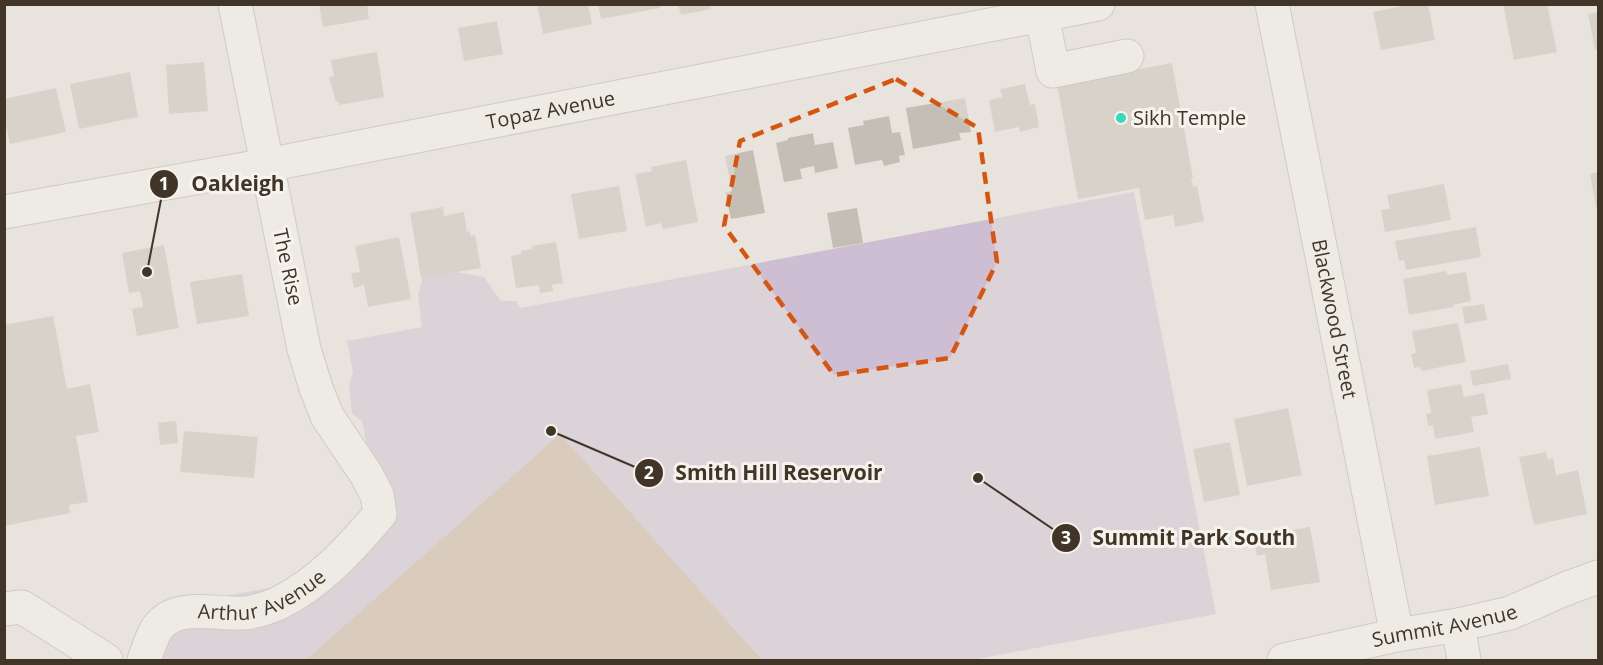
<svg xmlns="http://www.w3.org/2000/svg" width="1603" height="665" font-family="'Open Sans',sans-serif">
	<rect width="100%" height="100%" fill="#e8e4dd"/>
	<!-- green -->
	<polygon fill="#cdbed3" points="1134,192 1216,614 972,660 154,660 184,604 315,579 381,520 362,421 352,414 349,384 353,373 347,341 422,327 418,296 423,276 445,270 484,277 501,301 516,301 520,308"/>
	<!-- water -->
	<polygon fill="#cbaf95" points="560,434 762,660 306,660"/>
	<!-- building -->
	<g fill="#c5beb4">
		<polygon points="319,4 367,4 369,19 323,27"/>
		<polygon points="537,4 588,4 592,24 543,34"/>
		<polygon points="598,4 659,4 660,8 601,19"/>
		<polygon points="678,4 710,4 711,9 681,15"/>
		<polygon points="1412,4 1428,4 1435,40 1381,50 1373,12"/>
		<polygon points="1503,4 1547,4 1557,52 1514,60"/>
		<polygon points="1598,12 1598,50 1595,50 1588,14"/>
		<polygon points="497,21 503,54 464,61 458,28"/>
		<polygon points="377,52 384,97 339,105 339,102 336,102 329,77 334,76 331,60"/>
		<polygon points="204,62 208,111 169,114 166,65"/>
		<polygon points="1172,63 1193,178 1191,178 1193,187 1197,186 1204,221 1175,227 1173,215 1145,220 1139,188 1078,199 1057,84"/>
		<polygon points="130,72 138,117 79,129 70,84"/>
		<polygon points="1025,84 1030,105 1035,104 1039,127 1020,132 1019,127 995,132 989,100 1002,97 1000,89"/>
		<polygon points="56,88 66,132 10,144 4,117 4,99"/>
		<polygon points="965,98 971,132 959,133 961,140 913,149 906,108"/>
		<polygon points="889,116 892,133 900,132 905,155 899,156 900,162 884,166 882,160 855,165 848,128 864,125 863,121"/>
		<polygon points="813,133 815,145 833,142 838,168 815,173 814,166 800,169 802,179 784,182 776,143 788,140 788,138"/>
		<polygon points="753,150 765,213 731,219 725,192 732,191 725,156"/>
		<polygon points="686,160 698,222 663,229 661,223 646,227 635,174 652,171 651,167"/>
		<polygon points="1598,172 1598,208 1596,208 1590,174"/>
		<polygon points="1444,184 1451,220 1385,232 1381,210 1390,209 1387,195"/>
		<polygon points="619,186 627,231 579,239 571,194"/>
		<polygon points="443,207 444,216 464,212 467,232 470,231 470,236 475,235 481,268 421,278 410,213"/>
		<polygon points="857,208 863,243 833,248 827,213"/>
		<polygon points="1476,227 1481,257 1406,270 1404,260 1399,261 1395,241"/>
		<polygon points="399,237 411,299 368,307 364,285 354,288 351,273 360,272 355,246"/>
		<polygon points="556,242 563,283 552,285 553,291 540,293 539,285 516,288 511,256 521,254 521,251 533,249 532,246"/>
		<polygon points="164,245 179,328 137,336 132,309 143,307 140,291 129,293 122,253"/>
		<polygon points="1446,271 1447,275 1466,272 1471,301 1453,305 1454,307 1409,315 1403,279"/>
		<polygon points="242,274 249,316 197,324 190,282"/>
		<polygon points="1484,304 1487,320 1465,324 1462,307"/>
		<polygon points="53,316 67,389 90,384 99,432 76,436 88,502 69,505 70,513 4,526 4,325"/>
		<polygon points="1458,323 1466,362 1421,371 1420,367 1414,368 1411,354 1416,353 1412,331"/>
		<polygon points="1508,364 1511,379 1473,386 1470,371"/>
		<polygon points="1461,384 1464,397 1484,393 1488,414 1471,417 1474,432 1435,439 1433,425 1428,426 1426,414 1431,413 1427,390"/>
		<polygon points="1288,408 1302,475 1247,486 1234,419"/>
		<polygon points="176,421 178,443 160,445 158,423"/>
		<polygon points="184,431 258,437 254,478 180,472"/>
		<polygon points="1230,442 1240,495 1204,502 1193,449"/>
		<polygon points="1480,447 1489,496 1435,505 1427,456"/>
		<polygon points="1546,452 1548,460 1553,458 1556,475 1578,470 1587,514 1534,525 1519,457"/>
		<polygon points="1310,527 1320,582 1271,590 1265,554 1257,556 1254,540 1264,538 1263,535"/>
	</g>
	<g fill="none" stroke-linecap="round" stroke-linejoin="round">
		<defs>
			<g id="minor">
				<path id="s1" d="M1272,4L1397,635"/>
				<polyline points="1042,15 1053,71 1127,56"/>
				<path id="s2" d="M4,212L267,165L1098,4"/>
				<polyline points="4,609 22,607 106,660"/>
				<polyline points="1458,625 1464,660"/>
				<path id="s3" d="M144,660C148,650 152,635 158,627C178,602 216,615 242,613C252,613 267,608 277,604C320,583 349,550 380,514L377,495L366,474L327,416L316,388L304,349L235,4"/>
				<path id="s4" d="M1284,660L1397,635L1458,625L1510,613L1565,589L1598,577"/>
			</g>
		</defs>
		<!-- minor casing -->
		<use href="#minor" stroke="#b2aca2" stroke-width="35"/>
		<!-- minor -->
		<use href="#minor" stroke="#f6f4f0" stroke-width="33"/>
	</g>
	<!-- marked area -->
	<path d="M0 0H1603V665H0ZM896,79L978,128L997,262L950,358L834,375L724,226L740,141Z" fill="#e8e4dd" fill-opacity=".55" fill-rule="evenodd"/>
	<path fill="none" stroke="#d7550f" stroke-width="4.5" stroke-dasharray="12 8" stroke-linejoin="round" d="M896,79L978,128L997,262L950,358L834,375L724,226L740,141Z"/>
	<!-- markers -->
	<circle fill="#38d8b8" stroke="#f6f2ed" stroke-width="2" cx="1121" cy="118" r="6"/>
	<g text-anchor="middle" stroke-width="6" stroke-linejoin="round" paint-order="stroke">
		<!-- street labels -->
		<g font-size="20" fill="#403526" stroke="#f6f2ed">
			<text dy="7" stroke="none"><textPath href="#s2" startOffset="556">Topaz Avenue</textPath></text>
			<text transform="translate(288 267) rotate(78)" y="7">The Rise</text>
			<text dy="7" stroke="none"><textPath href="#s1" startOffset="321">Blackwood Street</textPath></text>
			<text dy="7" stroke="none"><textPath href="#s3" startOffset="148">Arthur Avenue</textPath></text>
			<text dy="7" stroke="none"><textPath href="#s4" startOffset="164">Summit Avenue</textPath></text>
		</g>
		<!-- poi labels -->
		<g font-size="20" fill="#403526" stroke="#f6f2ed" text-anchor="start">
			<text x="1133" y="125">Sikh Temple</text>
		</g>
	</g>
	<!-- callouts -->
	<path fill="none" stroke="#403526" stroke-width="2" d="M147 272L164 184M551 431L649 473M978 478L1066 538"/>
	<g fill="#403526" stroke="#f6f2ed" stroke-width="2">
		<circle cx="147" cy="272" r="6"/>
		<circle cx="551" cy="431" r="6"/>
		<circle cx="978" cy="478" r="6"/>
		<circle cx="164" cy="184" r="15"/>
		<circle cx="649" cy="473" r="15"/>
		<circle cx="1066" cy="538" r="15"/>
	</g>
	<g font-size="18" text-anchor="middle" font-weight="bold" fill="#fff">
		<text x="164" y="190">1</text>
		<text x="649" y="479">2</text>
		<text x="1066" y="544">3</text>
	</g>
	<g font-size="21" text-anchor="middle" font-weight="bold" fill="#403526" stroke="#f6f2ed" stroke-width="6" stroke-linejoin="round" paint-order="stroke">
		<text x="238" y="191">Oakleigh</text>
		<text x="779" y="480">Smith Hill Reservoir</text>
		<text x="1194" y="545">Summit Park South</text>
	</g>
	<!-- border -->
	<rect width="1603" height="665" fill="none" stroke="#403526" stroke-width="12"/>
</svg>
